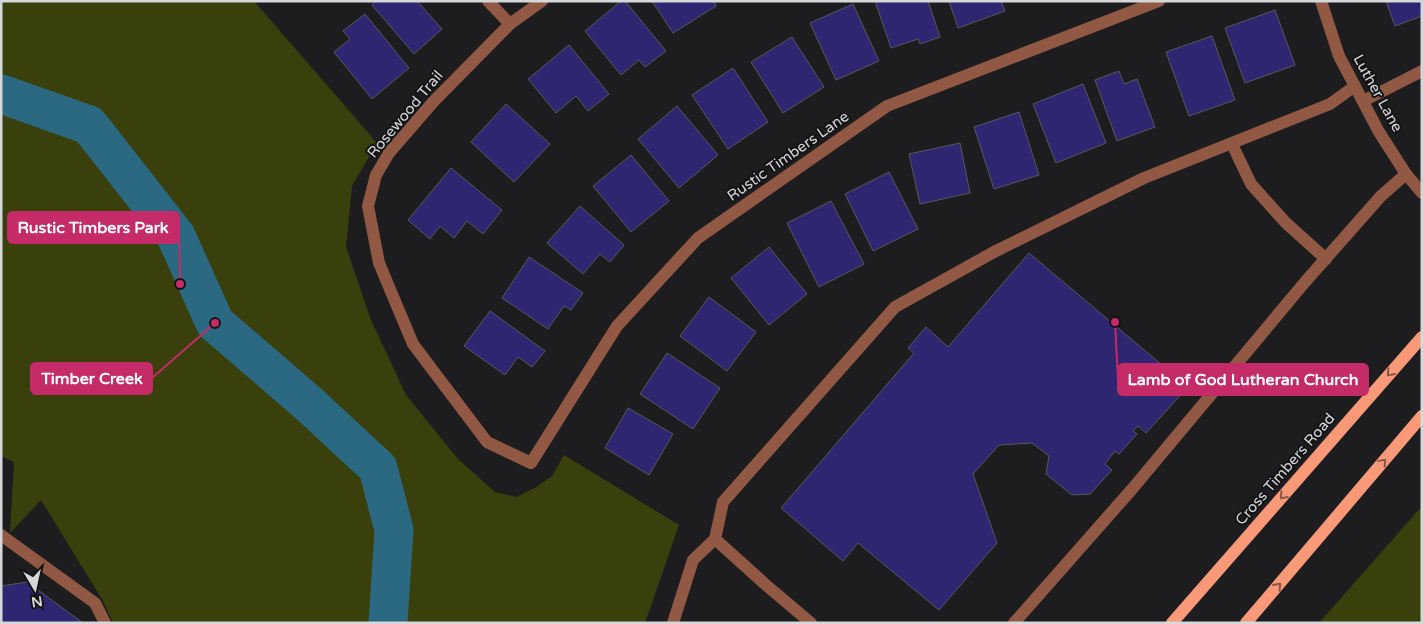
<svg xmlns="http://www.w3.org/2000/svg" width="1423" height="624" font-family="'Varela Round',sans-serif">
	<rect width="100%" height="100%" fill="#1d1d20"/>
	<!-- green -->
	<g fill="#39400b">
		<polygon points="1,1 254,1 377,143 352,186 346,247 371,320 406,395 458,459 495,492 516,497 535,488 552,476 564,455 679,525 645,623 113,623 103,601 41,500 10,533 14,462 1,456"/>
		<polygon points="1422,506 1422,623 1319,623"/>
	</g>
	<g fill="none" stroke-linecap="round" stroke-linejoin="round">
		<!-- river -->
		<polyline stroke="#2b6881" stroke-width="39" points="1,94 89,125 176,236 215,323 309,404 378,468 394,530 388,623"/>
	</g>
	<!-- building -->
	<g fill="#2e2671" stroke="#58585b">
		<polygon points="376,1 417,1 442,29 414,54 372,5"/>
		<polygon points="621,1 625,1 666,51 645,67 639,60 621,75 585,31"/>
		<polygon points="652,1 714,1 716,6 673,33"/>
		<polygon points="875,1 928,1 940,37 920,44 918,39 891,48"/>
		<polygon points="949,1 1001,1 1005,11 958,28"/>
		<polygon points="1386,1 1422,1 1422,16 1395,26"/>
		<polygon points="853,4 879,61 836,80 810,23"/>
		<polygon points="1275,10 1295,65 1245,83 1225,28"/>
		<polygon points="365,14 409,68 372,99 334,52 350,39 343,31"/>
		<polygon points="1212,36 1235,100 1189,116 1166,52"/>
		<polygon points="792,37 824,87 783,113 751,62"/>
		<polygon points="569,45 609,94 588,111 576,96 556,113 528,79"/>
		<polygon points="733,68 768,122 728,149 692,95"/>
		<polygon points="1119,71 1124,84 1137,79 1155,127 1117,141 1095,80"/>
		<polygon points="1083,84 1106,143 1056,163 1033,104"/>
		<polygon points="506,104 550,144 514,182 471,142"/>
		<polygon points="677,106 718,155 679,188 638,139"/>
		<polygon points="1019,112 1039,175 994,189 974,127"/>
		<polygon points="960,143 970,193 920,204 909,154"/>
		<polygon points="631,155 669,201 631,232 593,186"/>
		<polygon points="451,168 502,210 483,234 467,221 454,238 440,226 430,239 408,220"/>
		<polygon points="889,172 918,229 873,251 845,194"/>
		<polygon points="831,201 864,264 819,287 787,223"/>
		<polygon points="580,206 624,245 610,262 600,254 583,274 547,243"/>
		<polygon points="769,247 807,294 769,325 731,278"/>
		<polygon points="1029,253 1188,387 1146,433 1138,426 1133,431 1137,434 1119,454 1115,451 1105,464 1112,470 1090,494 1072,495 1046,474 1049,456 1032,443 999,445 973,474 997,543 939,610 858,543 843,561 781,508 914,353 908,348 926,327 948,347"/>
		<polygon points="529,257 583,293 571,310 564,306 548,329 502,298"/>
		<polygon points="709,297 756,332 727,371 680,336"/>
		<polygon points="490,311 545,351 532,367 518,357 505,375 464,346"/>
		<polygon points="667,353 720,388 693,429 640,394"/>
		<polygon points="628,408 673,434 649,475 605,448"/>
		<polygon points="27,582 83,623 1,623 1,586"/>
	</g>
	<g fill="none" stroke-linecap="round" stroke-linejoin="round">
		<!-- minor -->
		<g stroke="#915844" stroke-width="12">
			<polyline points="488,1 510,24"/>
			<polyline points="542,1 510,24 434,101 389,153 376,175 368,206 379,263 413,344 487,442 531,463 617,326 698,238 887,106 1159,1"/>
			<polyline points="1321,1 1339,56 1379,132 1406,174 1422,193"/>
			<polyline points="1363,101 1422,71"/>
			<polyline points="1232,144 1251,184 1286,223 1326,259"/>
			<polyline points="1,535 95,603 105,623"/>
			<polyline points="673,623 693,560 715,539"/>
			<polyline points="811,623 766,585 715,539 723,502 895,307 994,252 1144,178 1330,104 1355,86"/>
			<polyline points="1014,623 1133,488 1305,282 1381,196 1406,174"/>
		</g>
		<!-- major -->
		<g stroke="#f99978" stroke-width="12">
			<polyline points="1172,623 1422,337"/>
			<polyline points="1246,623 1422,416"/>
		</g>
	</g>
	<!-- one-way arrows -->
	<defs><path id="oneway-chevron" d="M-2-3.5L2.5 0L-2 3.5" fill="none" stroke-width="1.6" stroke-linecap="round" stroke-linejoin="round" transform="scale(1.25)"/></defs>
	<g stroke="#865648">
		<use href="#oneway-chevron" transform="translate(1390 373) rotate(131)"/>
		<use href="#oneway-chevron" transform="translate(1383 462) rotate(-50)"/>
		<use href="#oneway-chevron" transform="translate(1283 496) rotate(131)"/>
		<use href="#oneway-chevron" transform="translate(1278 586) rotate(-49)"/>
	</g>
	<g text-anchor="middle" stroke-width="4" stroke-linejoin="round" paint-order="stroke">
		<!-- street labels -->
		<g font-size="15" fill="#d6d7d8" stroke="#141417">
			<text transform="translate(1378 93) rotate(61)" y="5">Luther Lane</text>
			<text transform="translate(405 114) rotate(-50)" y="5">Rosewood Trail</text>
			<text transform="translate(788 156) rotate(-35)" y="5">Rustic Timbers Lane</text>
			<text transform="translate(1285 469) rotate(-49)" y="5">Cross Timbers Road</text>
		</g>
	</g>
	<!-- callouts -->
	<path fill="none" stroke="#c42b68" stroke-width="2" d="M180 284L179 227M215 323L152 378M1115 322L1118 380"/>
	<g fill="#c42b68" stroke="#141417" stroke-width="2">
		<circle cx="180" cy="284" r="5"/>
		<circle cx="215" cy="323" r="5"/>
		<circle cx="1115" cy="322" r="5"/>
	</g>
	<g fill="#c42b68" stroke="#c42b68" stroke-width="2">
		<rect x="8" y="212" width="171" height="31" rx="5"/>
		<rect x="31" y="363" width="121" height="31" rx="5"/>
		<rect x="1118" y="364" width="250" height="31" rx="5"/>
	</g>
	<g font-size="16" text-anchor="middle" font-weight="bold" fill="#fff">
		<text x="93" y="233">Rustic Timbers Park</text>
		<text x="92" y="384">Timber Creek</text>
		<text x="1243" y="385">Lamb of God Lutheran Church</text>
	</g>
	<!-- border -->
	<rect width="1423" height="624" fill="none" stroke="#d6d7d8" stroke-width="5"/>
	<!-- north arrow -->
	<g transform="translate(35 589) rotate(171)" stroke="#141417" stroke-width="4" paint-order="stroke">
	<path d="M0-4L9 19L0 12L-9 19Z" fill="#d6d7d8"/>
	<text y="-8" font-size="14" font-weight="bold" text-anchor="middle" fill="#d6d7d8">N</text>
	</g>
</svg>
